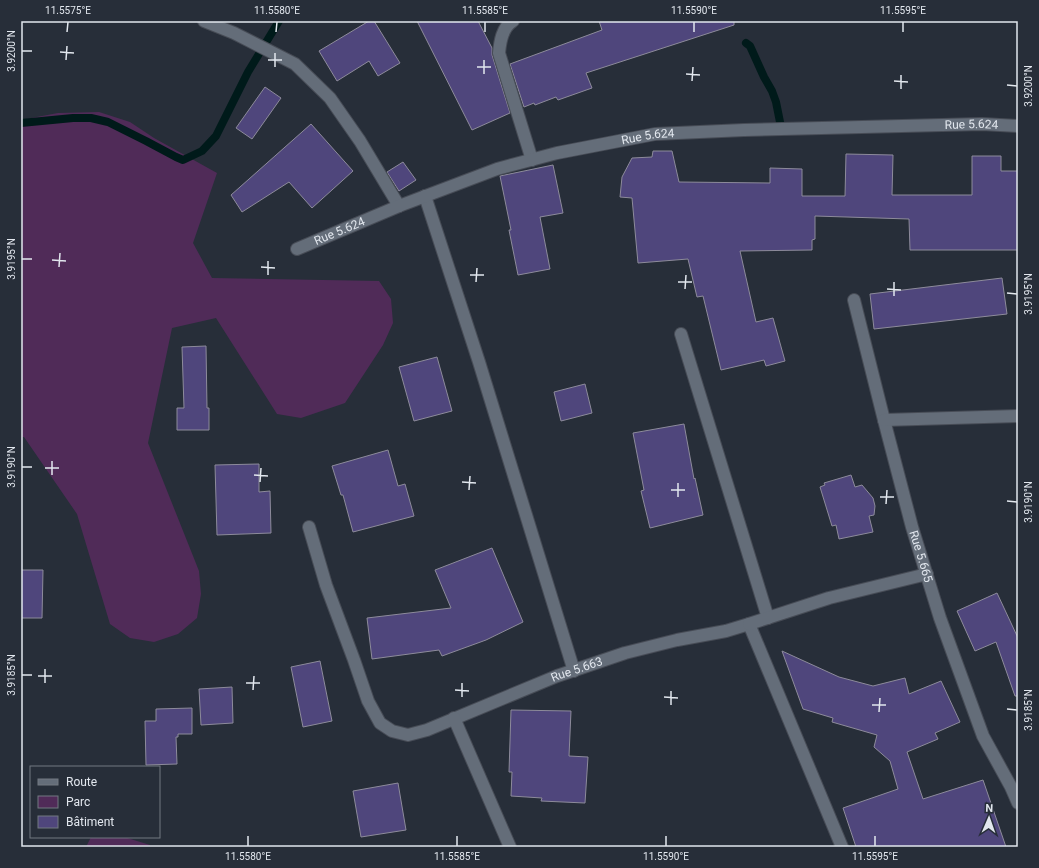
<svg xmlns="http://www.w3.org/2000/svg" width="1039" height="868" font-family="Roboto,sans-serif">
	<rect width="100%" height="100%" fill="#272e39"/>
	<!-- green -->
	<g fill="#502b58">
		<polygon points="99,112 130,122 154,138 217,173 193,243 212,278 379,281 391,299 393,323 383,345 345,403 301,418 277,414 216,318 172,328 148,443 199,571 201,594 197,618 178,634 154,642 130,638 110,624 77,514 24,437 21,437 21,120 58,113"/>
		<polygon points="91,837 124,837 150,845 150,847 86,847"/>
	</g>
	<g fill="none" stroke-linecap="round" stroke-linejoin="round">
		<!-- stream -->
		<g stroke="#001a1a" stroke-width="8">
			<polyline points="746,43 750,46 764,77 772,91 776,102 782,132"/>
			<polyline points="21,123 73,118 91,118 108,122 146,141 176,157 183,160 202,151 216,136 248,72 279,21"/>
		</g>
	</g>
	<!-- building -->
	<g fill="#4f467c" stroke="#8d8b9b">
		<polygon points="369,21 374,21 400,63 378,76 369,61 337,81 319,51"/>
		<polygon points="417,21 478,21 492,48 492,55 510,113 472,130"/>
		<polygon points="599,21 734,21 734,25 586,73 592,88 558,100 556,97 535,105 534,103 524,107 510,64 602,30"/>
		<polygon points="265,87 281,98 252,139 236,128"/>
		<polygon points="311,124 353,171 312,208 289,182 242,212 231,195"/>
		<polygon points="653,151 672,151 679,182 770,183 770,168 802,169 802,196 845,196 846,154 893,155 892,195 972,195 972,156 1001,156 1001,171 1018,171 1018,250 910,250 909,219 815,216 815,239 812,240 812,250 740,251 756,322 773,318 785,361 766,366 764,360 721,370 703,296 697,297 688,259 638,263 632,198 620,197 622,177 632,158 652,157"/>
		<polygon points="403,162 416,180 399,191 387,172"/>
		<polygon points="553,165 563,213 540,217 550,269 518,275 509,230 511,230 500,176"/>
		<polygon points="1002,278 1007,314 874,329 870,294"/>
		<polygon points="206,346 207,408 209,408 209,430 177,430 177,408 184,408 182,347"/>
		<polygon points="437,357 452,411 414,421 399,367"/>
		<polygon points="585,384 592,413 561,421 554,392"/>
		<polygon points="684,424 694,479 695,478 703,515 650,528 641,491 644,490 633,433"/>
		<polygon points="388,450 398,486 405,484 414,516 353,532 343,495 341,495 332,466"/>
		<polygon points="259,464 259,492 270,491 271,533 217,535 215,465"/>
		<polygon points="851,475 855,487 862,485 873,498 875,506 874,515 869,516 873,532 839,539 836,525 832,526 820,487 825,485 824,483"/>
		<polygon points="492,548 523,622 486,640 442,656 439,650 372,659 367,618 451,608 435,570"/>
		<polygon points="21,570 43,570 42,618 21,618"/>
		<polygon points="997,593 1018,638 1018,696 1015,696 996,642 975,651 957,611"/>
		<polygon points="782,651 839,677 873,686 905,678 909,694 941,681 960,722 935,733 938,739 907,752 923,799 983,780 1006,847 856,847 843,808 898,789 890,761 874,747 877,735 832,722 833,718 803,709"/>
		<polygon points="320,661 332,721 303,727 291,667"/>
		<polygon points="232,687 233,723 201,725 199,689"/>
		<polygon points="192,708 192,734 178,734 178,737 176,737 177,764 146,765 145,721 156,721 156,709"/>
		<polygon points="511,710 571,711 569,756 588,757 585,803 541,801 542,798 511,796 512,772 509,772"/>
		<polygon points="398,783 406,830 361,837 353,791"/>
	</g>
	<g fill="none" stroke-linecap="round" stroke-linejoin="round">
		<defs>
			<g id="street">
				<polyline points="204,21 234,33 295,64 330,98 360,141 399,206"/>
				<path d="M513,21C502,27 500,42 499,53L532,160"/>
				<polyline points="425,196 479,362 574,671"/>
				<path id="s1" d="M297,249L399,206L497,169L557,153L655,134L744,130L982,124L1018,126"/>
				<path id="s2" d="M854,300L884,420L912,527L940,618L983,736L1011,787L1018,803"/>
				<polyline points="681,334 768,618"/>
				<polyline points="884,420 1018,416"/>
				<path id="s3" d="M309,527L326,585L354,660L368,701L380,723L392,731L408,735L427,730L557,676L625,653L677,640L726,631L749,624L842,847"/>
				<polyline points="749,624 829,598 927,574"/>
				<polyline points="454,718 510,847"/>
			</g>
		</defs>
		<!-- street casing -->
		<use href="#street" stroke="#474c56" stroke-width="14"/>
		<!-- street -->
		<use href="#street" stroke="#646d79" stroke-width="12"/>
	</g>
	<!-- ticks -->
	<path fill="none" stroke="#e2e7ee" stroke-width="1.5" d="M67,32L68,22M276,32L277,22M485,32V22M694,32V22M903,32V22M22,51H32M60,52L74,53M66,60L67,46M268,60H282M275,67V53M477,67H491M484,74V60M686,74L700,75M692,81L693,67M894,81L908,82M1007,85L1017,86M901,89V75M22,259H32M52,260L66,261M59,267L60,253M261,267L275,268M268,275V261M470,275H484M476,282L477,268M678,282H692M685,289L686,275M887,289L901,290M1007,293L1017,294M894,296V282M22,467H32M45,468H59M52,475V461M254,475L268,476M260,482L261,468M462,482L476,483M469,490L470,476M671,490H685M678,497V483M880,497H894M1007,501L1017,502M886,504L887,490M22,675H32M38,676H52M45,683V669M246,683H260M253,690L254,676M455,690L469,691M462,697V683M664,697L678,698M671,705V691M872,705H886M1007,709L1017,710M879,712L880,698M248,846V836M457,846V836M666,846V836M875,846V836"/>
	<g text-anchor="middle" stroke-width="3.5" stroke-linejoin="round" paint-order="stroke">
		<!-- street labels -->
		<g font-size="12" fill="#e2e7ee" stroke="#272e39">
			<text dy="4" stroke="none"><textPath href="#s1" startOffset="694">Rue 5.624</textPath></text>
			<text dy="4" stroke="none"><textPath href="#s1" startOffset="370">Rue 5.624</textPath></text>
			<text dy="4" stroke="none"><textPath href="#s1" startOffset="46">Rue 5.624</textPath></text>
			<text dy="4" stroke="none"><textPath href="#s2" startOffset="265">Rue 5.665</textPath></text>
			<text dy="4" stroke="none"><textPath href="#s3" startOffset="421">Rue 5.663</textPath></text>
		</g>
	</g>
	<!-- border -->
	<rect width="1039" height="868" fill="none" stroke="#272e39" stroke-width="44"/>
	<!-- legend -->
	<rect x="30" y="766" width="130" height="72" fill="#272e39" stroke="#727881"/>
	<rect x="38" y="779" width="20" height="6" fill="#646d79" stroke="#727881"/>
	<text x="66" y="786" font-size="12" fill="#e2e7ee">Route</text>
	<rect x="38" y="796" width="20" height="12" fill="#502b58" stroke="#727881"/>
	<text x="66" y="806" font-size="12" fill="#e2e7ee">Parc</text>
	<rect x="38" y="816" width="20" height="12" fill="#4f467c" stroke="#727881"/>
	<text x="66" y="826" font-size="12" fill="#e2e7ee">Bâtiment</text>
	<!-- north arrow -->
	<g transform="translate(989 818) rotate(2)" stroke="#272e39" stroke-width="3" paint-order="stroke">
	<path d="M0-3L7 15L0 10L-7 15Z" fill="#e2e7ee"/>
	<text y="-6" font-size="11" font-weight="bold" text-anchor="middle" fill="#e2e7ee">N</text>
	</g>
	<rect x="22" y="22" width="995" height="824" fill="none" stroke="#e2e7ee" stroke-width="1.5"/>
	<g font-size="10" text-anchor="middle" fill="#e2e7ee">
		<text x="68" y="14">11.5575°E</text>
		<text x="277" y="14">11.5580°E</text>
		<text x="485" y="14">11.5585°E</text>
		<text x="694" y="14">11.5590°E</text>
		<text x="903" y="14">11.5595°E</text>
		<text transform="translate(11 51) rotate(-90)" y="4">3.9200°N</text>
		<text transform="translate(1028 86) rotate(-90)" y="4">3.9200°N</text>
		<text transform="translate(11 259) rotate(-90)" y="4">3.9195°N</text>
		<text transform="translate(1028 294) rotate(-90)" y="4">3.9195°N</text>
		<text transform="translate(11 467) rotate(-90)" y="4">3.9190°N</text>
		<text transform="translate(1028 502) rotate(-90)" y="4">3.9190°N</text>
		<text transform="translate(11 675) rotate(-90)" y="4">3.9185°N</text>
		<text transform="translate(1028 710) rotate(-90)" y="4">3.9185°N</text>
		<text x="248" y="860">11.5580°E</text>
		<text x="457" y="860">11.5585°E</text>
		<text x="666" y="860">11.5590°E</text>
		<text x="875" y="860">11.5595°E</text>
	</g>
</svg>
